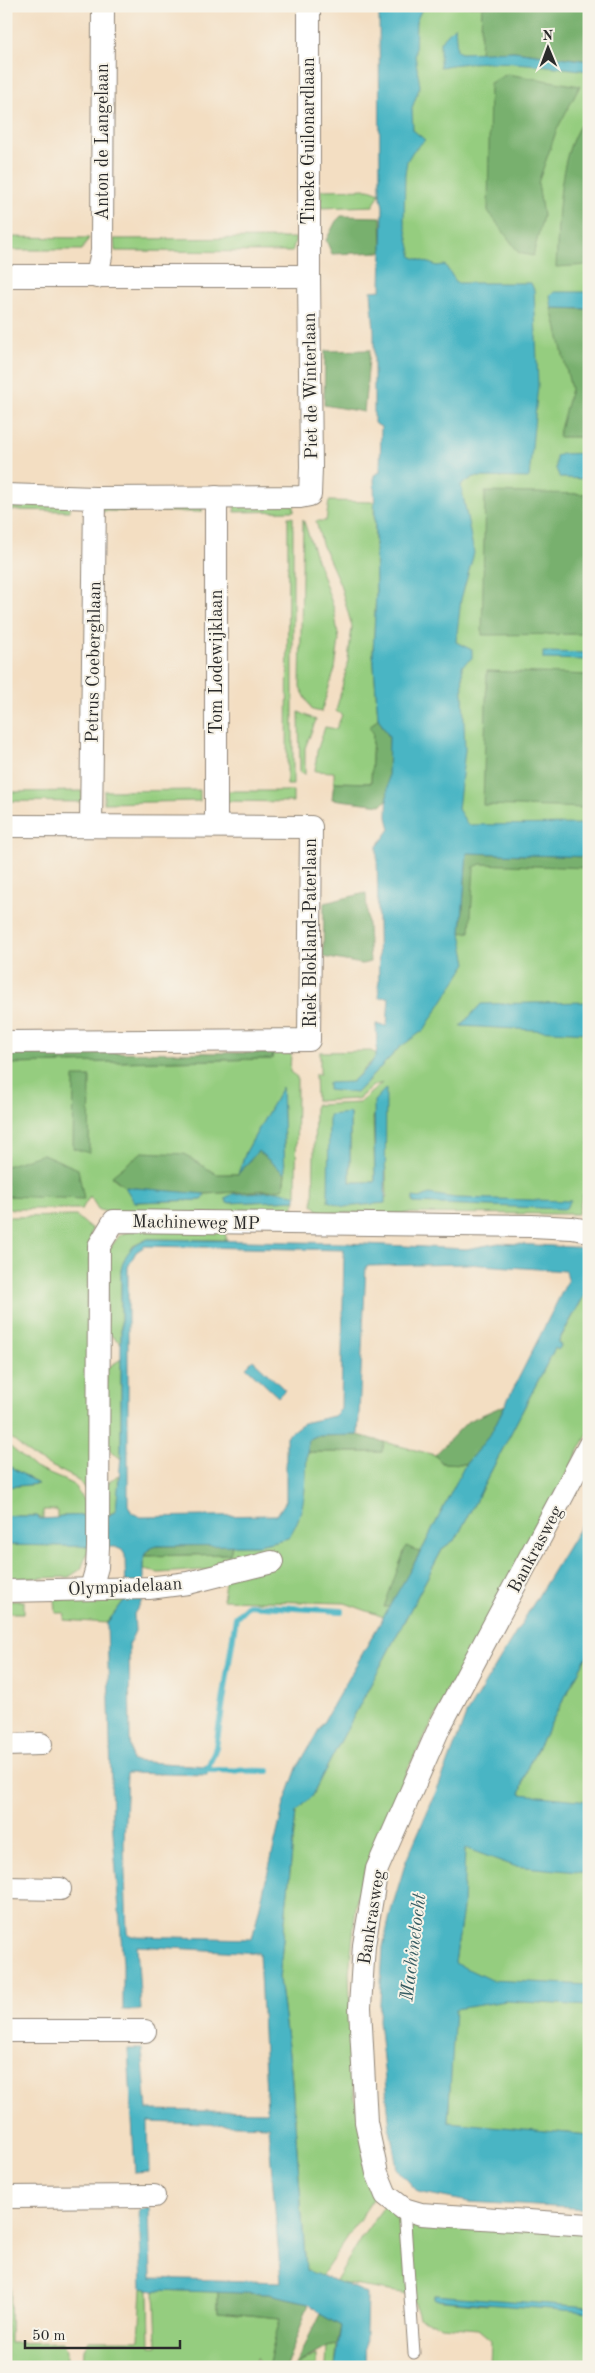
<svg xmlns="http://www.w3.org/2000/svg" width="595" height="2373" font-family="'Old Standard TT',serif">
	<rect width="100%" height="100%" fill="#f7f3e8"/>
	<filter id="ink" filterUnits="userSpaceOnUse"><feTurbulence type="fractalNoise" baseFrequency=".02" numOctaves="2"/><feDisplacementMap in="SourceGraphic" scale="10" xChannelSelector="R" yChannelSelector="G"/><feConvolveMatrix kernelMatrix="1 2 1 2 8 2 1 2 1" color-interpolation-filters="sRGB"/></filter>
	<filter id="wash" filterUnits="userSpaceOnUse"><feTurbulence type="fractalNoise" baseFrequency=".0096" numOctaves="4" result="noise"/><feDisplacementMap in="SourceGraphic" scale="20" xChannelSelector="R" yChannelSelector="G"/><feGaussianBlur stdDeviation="1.12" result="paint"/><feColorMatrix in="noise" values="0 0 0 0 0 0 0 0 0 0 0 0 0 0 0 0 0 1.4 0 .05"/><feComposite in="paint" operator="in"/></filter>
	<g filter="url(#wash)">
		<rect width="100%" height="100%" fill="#f3dec2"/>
		<!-- green -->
		<g fill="#95cd7f" stroke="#607c55" fill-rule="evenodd">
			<path d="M397,6H589V1183L582,1197L578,1214L320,1213L313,1204L315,1105L359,1103L382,1083L373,1086L358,1099L316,1101L315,1074H320V1052L371,1051L378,1055L352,1082L356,1093L399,1048ZM350,1114V1182H375L373,1115L386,1169L387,1197L328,1201Z"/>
			<polygon points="369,189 380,193 373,206 321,208 321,190"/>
			<polygon points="6,237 89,238 82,250 6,250"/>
			<polygon points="296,238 292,252 115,251 114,239"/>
			<polygon points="6,501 70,502 70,511 6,510"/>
			<polygon points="329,501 374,502 376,593 373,653 378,718 369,728 373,732 371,783 334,782 334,772 315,771 317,751 325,727 336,729 342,715 336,711 347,667 352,627 340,584 322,544 316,521 326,521"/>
			<polygon points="103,502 202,503 202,512 98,511"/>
			<polygon points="234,502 294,502 294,511 235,512"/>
			<polygon points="288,517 293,517 293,785 287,785"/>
			<polygon points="303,519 334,609 339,640 335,669 321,712 312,710 300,687"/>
			<polygon points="299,712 316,720 305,748 305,774 300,773"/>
			<polygon points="200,790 200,801 104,803 104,791"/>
			<polygon points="82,791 82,802 6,801 6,792"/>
			<polygon points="223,791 293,791 293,802 223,801"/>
			<path d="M273,1053H291L290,1072L297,1077L296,1195L234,1194L227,1203L296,1200L290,1214L108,1213L98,1209L90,1196L82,1209H6V1064L271,1059ZM282,1088L285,1174L283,1189L205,1194L202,1200L135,1202L125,1187L112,1177L238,1174L246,1152Z"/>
			<polygon points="76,1216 92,1229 90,1238 92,1491 86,1490 77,1479 33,1457 6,1434 6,1217"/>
			<polygon points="136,1228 224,1230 227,1240 148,1239 133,1246 121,1270 121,1343 106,1332 109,1249 120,1235"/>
			<polygon points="589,1287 589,1432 408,1768 366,1866 357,1897 349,1973 354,2095 377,2193 321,2277 306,2270 291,2069 279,1979 296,1812 311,1797 443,1548 456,1539 555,1348 558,1350 561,1346 558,1343"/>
			<polygon points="121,1359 121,1459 107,1447 106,1369"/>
			<polygon points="384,1442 435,1455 442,1463 466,1464 422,1550 384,1617 345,1603 223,1600 225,1581 235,1568 159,1573 144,1570 144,1556 230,1554 232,1545 259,1545 288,1538 307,1452 382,1452"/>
			<polygon points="6,1443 35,1468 73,1484 87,1506 90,1508 90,1516 60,1516 57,1518 57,1510 43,1510 43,1519 37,1516 6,1516 6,1487 38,1484 6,1464"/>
			<path d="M118,1475C118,1488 123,1513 106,1515L105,1485Z"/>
			<polygon points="6,1545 90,1546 81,1569 69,1577 6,1579"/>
			<polygon points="126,1598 107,1623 64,1620 65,1613 56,1613 55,1599"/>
			<rect x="6" y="1601" width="18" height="12"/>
			<polygon points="589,1652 589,2135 448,2123 457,1965 455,1963 460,1929 465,1848 520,1794 528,1766"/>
			<polygon points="12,2202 10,2343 64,2342 67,2351 67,2367 6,2367 6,2203"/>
			<path d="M385,2205L589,2233V2367H490L491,2340L478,2329L441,2326L419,2318L415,2304L408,2294L335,2282L361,2238ZM434,2295L494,2301L488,2305L434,2300Z"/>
			<polygon points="142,2288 149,2289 150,2346 157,2346 155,2290 218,2292 218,2312 281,2318 268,2367 261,2367 256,2358 255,2367 83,2367 84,2349 89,2340 139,2340"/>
			<polygon points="337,2345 335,2367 326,2367 327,2347"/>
			<polygon points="316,2355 316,2367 295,2367 295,2365"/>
		</g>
		<!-- forest -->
		<g fill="#78b06e" stroke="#526e4c">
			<polygon points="482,6 589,6 589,61 514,51 480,54"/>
			<polygon points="507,74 580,86 557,129 538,183 543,216 533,256 519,253 488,211 490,83"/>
			<path d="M589,114V265L556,267C559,221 556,148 589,114Z"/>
			<polygon points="341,216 381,217 382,252 332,254 326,240 336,221"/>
			<polygon points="552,308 589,309 589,437 558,437 571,389"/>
			<polygon points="370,350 364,412 324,405 325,351"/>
			<polygon points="485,492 589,494 589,634 482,635"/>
			<polygon points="487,671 589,675 589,808 483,805"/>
			<polygon points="378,718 389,737 388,799 381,805 332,799 334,782 371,783 373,732 369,728"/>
			<polygon points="467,853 589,857 589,868 481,864 474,867 470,932 461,933"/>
			<polygon points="366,893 370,962 362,964 323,957 324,903"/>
			<polygon points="6,1052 273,1053 272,1059 6,1064"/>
			<polygon points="74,1077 90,1077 89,1153 73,1148"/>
			<polygon points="258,1151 285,1174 283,1189 205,1194 171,1192 125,1187 112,1176 142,1152 184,1154 216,1174 238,1174"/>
			<polygon points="43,1154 78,1169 84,1199 6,1196 6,1166"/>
			<polygon points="505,1405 491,1434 466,1464 442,1463 435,1455 468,1421"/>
			<polygon points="358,1435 384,1442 382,1452 307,1452 308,1440 316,1436"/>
			<polygon points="232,1545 230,1554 144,1556 151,1547 157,1546"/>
			<polygon points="406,1546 420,1552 390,1607 384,1607"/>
			<polygon points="218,2292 269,2294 309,2303 286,2367 268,2367 280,2318 218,2312"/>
			<polygon points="320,2314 341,2326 337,2345 327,2347 295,2365"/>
		</g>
		<!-- water -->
		<g fill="#48b5c4" stroke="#3a7078" fill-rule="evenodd">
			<path d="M379,6H423L416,22L415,55L420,86L412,108L413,130L425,140L413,151L407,161L405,174L404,221L412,257L437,266L445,265L457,283H531L534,290L538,385L529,478L474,477L461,485L474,553L461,599L456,642L472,650V658L462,666L465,750L458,809L468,825L589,824V857L467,853L461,933L467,963L424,1030L399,1048L356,1093L328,1090V1083L352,1082C379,1056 378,1061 376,1024L387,1026L389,997L379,998L377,847L390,829L387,817L389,737L378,718L373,653L376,593L374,475L380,472L381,427L374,423V331L371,291L381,290L383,207L380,193Z"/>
			<path d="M455,26L457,51L461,53L514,51L589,61V71C538,65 491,57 440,67V42Z"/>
			<polygon points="554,292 589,292 589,309 552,308 550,296"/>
			<polygon points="589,453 589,479 560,478 556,469 556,456 562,454"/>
			<polygon points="543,652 589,653 589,660 543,659"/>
			<polygon points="589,1002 589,1033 461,1026 481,1004"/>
			<polygon points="282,1087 285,1174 258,1151 238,1174 246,1152"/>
			<polygon points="386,1088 385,1203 344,1207 328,1201 329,1115 350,1113 350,1182 375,1182 374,1101"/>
			<polygon points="125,1187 205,1194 202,1200 134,1202"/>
			<polygon points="277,1191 296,1195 296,1200 227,1203 225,1198 233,1194"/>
			<polygon points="429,1194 456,1198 571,1201 565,1209 413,1203 413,1197 420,1198"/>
			<path d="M148,1239L344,1243L466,1249L499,1243L589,1248V1287L558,1342L561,1346L558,1350L555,1348L456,1539L443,1548L311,1797L296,1812L279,1979L291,2069L306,2270C326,2279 348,2283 367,2294L365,2367H335L341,2326L320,2314L309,2303L269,2294L155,2290L142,2288L139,2209L149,2208L151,2278L281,2282L268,2126L148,2122L149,2172L135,2173L128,2049H142L147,2110L267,2112L259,1953L137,1946L141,2010H123V1963L112,1819L107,1623L126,1598L125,1555L122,1550L115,1547L6,1545V1516H37L40,1519L57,1518L60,1516L110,1515L116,1510L121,1457V1270C125,1252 132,1246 148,1239ZM145,1246L344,1250L341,1409L334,1416L303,1423L286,1436V1501L277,1515L141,1517L132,1513L128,1505V1267L136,1252ZM467,1264L566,1271L568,1280L490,1435L465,1465L424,1546L297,1768L284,1804L252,1939L133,1936L127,1933L124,1843L127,1773L207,1775V1766L132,1761L130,1739L129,1644L135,1631L134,1614L144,1598V1556C147,1550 150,1547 157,1546L259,1545L288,1538C309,1509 305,1475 308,1440L316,1436L358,1435L366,1266Z"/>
			<polygon points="253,1360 285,1390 278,1397 246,1367"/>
			<polygon points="6,1464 38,1484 6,1487"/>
			<polygon points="589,1512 589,1652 528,1766 520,1794 589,1801 589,1873 514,1866 465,1848 463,1908 455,1963 491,1980 589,1985 589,2006 506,2001 455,2009 448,2122 589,2135 589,2209 469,2202 418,2192 397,2169 390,2129 379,2020 383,1947 391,1911 406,1861 447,1766 466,1715"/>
			<polygon points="434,2295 589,2307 589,2312 434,2300"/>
		</g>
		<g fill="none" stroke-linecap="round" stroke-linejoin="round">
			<!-- stream -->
			<polyline stroke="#48b5c4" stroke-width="6" points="268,1771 207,1770 216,1747 236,1617 248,1605 341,1611"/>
		</g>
	</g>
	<g filter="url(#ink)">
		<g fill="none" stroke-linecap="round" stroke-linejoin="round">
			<defs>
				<polyline id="lane" points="404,2209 414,2353"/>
				<g id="street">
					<polyline points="6,276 309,276 311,467 310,495 300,497 95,498 6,495"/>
					<polyline points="309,276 309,6"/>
					<polyline points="97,277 102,251 103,6"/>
					<polyline points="216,497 216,826"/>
					<polyline points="6,826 311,827 309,1040 6,1042"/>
					<polyline points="91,826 95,498"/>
					<polyline points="589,1446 440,1726 377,1869 364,1945 360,2007 366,2122 377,2173 386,2195 404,2209 421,2214 589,2225"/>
					<polyline points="91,1588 97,1567 98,1547 99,1246 114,1221 532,1226 572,1228 589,1231"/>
					<polyline points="6,1591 149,1588 188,1583 272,1562"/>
					<polyline points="6,1745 41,1744"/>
					<polyline points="6,1888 60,1889"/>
					<polyline points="6,2031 145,2031"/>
					<polyline points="6,2197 154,2196"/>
				</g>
			</defs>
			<!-- lane casing -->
			<use href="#lane" stroke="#8f8476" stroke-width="13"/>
			<!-- street casing -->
			<use href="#street" stroke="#8f8476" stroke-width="24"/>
			<!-- lane -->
			<use href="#lane" stroke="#fff" stroke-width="11"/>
			<!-- street -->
			<use href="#street" stroke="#fff" stroke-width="22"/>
		</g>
	</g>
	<g text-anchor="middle" stroke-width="4" stroke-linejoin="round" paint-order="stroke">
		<!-- street labels -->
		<g font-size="18" fill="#2b2b2b" stroke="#f7f3e8">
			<text transform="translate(308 141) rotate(-90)" y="6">Tineke Guilonardlaan</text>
			<text transform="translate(102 142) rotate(-90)" y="6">Anton de Langelaan</text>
			<text transform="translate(310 386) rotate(-91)" y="6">Piet de Winterlaan</text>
			<text transform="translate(93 662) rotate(-89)" y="6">Petrus Coeberghlaan</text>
			<text transform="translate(216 662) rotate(-90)" y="6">Tom Lodewijklaan</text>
			<text transform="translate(310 933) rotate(-90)" y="6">Riek Blokland-Paterlaan</text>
			<text transform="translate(196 1222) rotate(1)" y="6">Machineweg MP</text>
			<text transform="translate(535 1549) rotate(-62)" y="6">Bankrasweg</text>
			<text transform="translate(125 1586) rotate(-3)" y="6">Olympiadelaan</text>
			<text transform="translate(371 1917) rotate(-81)" y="6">Bankrasweg</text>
		</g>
		<!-- water labels -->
		<g font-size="19" font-style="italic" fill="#355b61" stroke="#f7f3e8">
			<text transform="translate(412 1947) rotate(-83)" y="7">Machinetocht</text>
		</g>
	</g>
	<!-- margin -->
	<rect width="595" height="2373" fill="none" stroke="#f7f3e8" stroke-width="25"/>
	<!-- north arrow -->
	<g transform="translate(548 48) rotate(359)" stroke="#f7f3e8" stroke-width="4" paint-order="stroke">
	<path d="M0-4L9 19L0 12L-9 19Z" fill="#2b2b2b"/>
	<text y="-8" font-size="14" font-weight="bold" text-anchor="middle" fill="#2b2b2b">N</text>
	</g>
	<!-- scale -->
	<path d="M25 2340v8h155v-8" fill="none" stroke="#2b2b2b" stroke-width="2.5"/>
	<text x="32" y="2340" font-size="15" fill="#2b2b2b" stroke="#f7f3e8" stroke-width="4" paint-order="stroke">50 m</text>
</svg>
